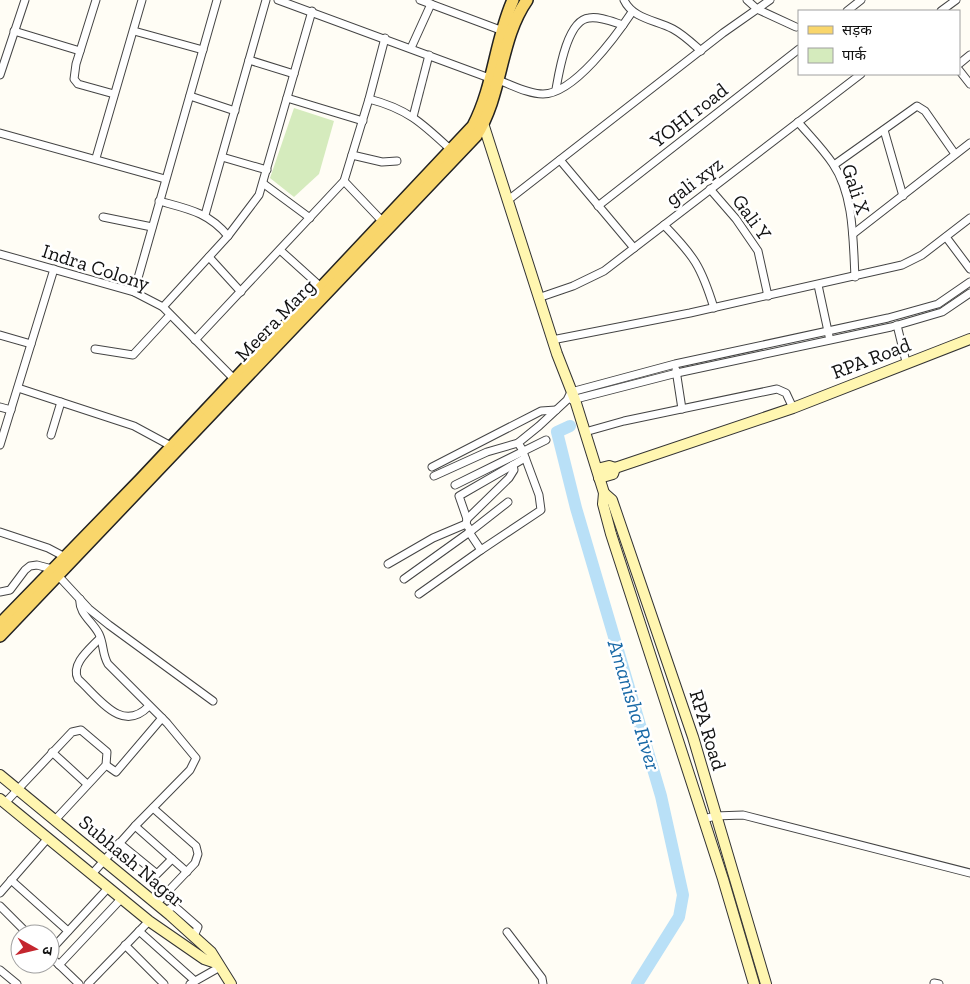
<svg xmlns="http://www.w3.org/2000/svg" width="970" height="984" font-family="'Zilla Slab','Noto Sans Devanagari',serif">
	<rect width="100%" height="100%" fill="#fffdf5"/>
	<!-- green -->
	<polygon fill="#d5ebbd" points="294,108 334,121 319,174 294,197 270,178"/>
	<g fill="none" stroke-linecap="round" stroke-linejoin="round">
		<!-- river -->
		<polyline stroke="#b9e0f7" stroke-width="12" points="570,426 557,432 576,508 661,796 683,895 679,917 637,984"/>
		<defs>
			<g id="street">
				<polyline points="96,0 76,64 74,79 78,84 114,94"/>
				<polyline points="278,0 492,79"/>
				<polyline points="420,0 503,31"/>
				<path d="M624,0C633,19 656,20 673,29C684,35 692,43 701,51"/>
				<polyline points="747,0 757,9 796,27"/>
				<polyline points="847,11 861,0"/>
				<polyline points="941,11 956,0"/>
				<polyline points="14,31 80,51"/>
				<polyline points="134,31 203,50"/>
				<polyline points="411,48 431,4"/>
				<polyline points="249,60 294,74"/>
				<polyline points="959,64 970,55"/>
				<polyline points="959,70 970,84"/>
				<polyline points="0,75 25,0"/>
				<path d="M498,80C512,85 528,94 543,94C574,94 616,36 632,12"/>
				<path d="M556,89C559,72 567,20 589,18C599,16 613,22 623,25"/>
				<polyline points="190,96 235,111"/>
				<polyline points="287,98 363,121"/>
				<path d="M369,99C408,109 423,124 451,150"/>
				<polyline points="413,117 429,55"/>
				<path d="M798,122C810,136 823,149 833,164C854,195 853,241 855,277"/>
				<polyline points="884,130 903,196"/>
				<polyline points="0,133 165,179"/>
				<polyline points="352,155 382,162 397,161"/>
				<polyline points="222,157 267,170"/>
				<polyline points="96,158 142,0"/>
				<polyline points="560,160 634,248"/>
				<polyline points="834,165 917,106 925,111 955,154"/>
				<polyline points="344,181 383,222"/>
				<polyline points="264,184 310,218"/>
				<polyline points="710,189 736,219 758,251 768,296"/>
				<path d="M159,201C188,209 208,212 228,236"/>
				<polyline points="507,201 723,33 770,0"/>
				<polyline points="598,206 799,49"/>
				<polyline points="205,215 266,0"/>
				<polyline points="103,217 152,227"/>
				<path d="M664,225C694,256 701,266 714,308"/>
				<polyline points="853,234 970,143"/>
				<polyline points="946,237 970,269"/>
				<polyline points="280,250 321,287"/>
				<polyline points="0,254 134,292 163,307 236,381"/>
				<polyline points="209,257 241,292"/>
				<polyline points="818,285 829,336"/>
				<polyline points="134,292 217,0"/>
				<polyline points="538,298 573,286 604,271 861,74"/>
				<polyline points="163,307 228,236 259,195 312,11"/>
				<polyline points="897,325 906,362"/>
				<polyline points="0,335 31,344"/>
				<polyline points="195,340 344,181 369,99 385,38"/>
				<polyline points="552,340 690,313 902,265 922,255 970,218"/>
				<polyline points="95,349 133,355 170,315"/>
				<polyline points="676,370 682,409"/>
				<polyline points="18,388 134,426 171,446"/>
				<polyline points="572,400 677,373 891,327 942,312 970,293"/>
				<polyline points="0,407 11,410"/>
				<polyline points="585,432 624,421 777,389 786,393 793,408"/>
				<polyline points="51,435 61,402"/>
				<polyline points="0,445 54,269"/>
				<polyline points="432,467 541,411 556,410"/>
				<polyline points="434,476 487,452 518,443 539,426 567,400 571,392 675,364 888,318 938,304 970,282"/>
				<polyline points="455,485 546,440"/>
				<polyline points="508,502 471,531 466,524 467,519 459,496 525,458"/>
				<polyline points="467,519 509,478 514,470 513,465"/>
				<polyline points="0,532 48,548 67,558"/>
				<polyline points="469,532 481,550 541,510 539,495 522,449 518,443"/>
				<polyline points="388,564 433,538 466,524"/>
				<polyline points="404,579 471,531"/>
				<polyline points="0,592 10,590 25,570 30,566 37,565 52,569 89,609 109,625 213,701"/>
				<polyline points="419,594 481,550"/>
				<path d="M80,599C78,613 93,622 99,634C104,644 102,654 108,664L167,723L196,758L190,770L135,826L92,874"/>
				<path d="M100,638C91,648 70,664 78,679C100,699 122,734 149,706"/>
				<polyline points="52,752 87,784"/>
				<polyline points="106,765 116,772 162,718"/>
				<polyline points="5,803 72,732 81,730 107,752 106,765 55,820"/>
				<polyline points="153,808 196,846 198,854 195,863 156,904"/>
				<polyline points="704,819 715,816 743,815 970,873"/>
				<polyline points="135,826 187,872"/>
				<polyline points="119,843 157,874 172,859"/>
				<polyline points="11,880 68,931"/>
				<polyline points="0,893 48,838"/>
				<polyline points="0,906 28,934"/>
				<polyline points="165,911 174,906 198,927 194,936"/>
				<polyline points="139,931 195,981"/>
				<polyline points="507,932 542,978 543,984"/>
				<polyline points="125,945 164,984"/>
				<polyline points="50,951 108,888"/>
				<polyline points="50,956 79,984"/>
				<polyline points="59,965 121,899"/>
				<polyline points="0,970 17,984"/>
				<polyline points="934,983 939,984"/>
				<polyline points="88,984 149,921"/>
				<polyline points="190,984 220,967"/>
			</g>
			<g id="secondary">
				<polyline points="482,120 557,354 575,400 604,493 603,504 611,534 723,879 754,984"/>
				<polyline points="615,468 793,408 970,339"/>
				<polyline points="597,469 609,466 615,468 613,474 599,478"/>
				<polyline points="604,493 612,500 693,737 766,984"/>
				<polyline points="0,775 170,915 211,952 231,984"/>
				<polyline points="0,799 149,921 204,959 216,963"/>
			</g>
			<g id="primary">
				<path d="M0,624L141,479L473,126C494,86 495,40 513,0"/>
				<path d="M0,636L476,136C503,94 499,40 527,0"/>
			</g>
		</defs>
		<!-- street casing -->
		<use href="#street" stroke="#444" stroke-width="9"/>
		<!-- secondary casing -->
		<use href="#secondary" stroke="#333" stroke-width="12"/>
		<!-- primary casing -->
		<use href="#primary" stroke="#222" stroke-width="14"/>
		<!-- street -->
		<use href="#street" stroke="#fff" stroke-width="7"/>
		<!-- secondary -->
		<use href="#secondary" stroke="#fff6b0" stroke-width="10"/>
		<!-- primary -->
		<use href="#primary" stroke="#f9d66b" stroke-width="11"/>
	</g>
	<g text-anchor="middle" stroke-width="5" stroke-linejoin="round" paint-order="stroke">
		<!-- street labels -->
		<g font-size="20" fill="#111" stroke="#fff">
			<text transform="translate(689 115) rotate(-38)" y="7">YOHI road</text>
			<text transform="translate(694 181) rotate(-37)" y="7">gali xyz</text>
			<text transform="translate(856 189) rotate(72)" y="7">Gali X</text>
			<text transform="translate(752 217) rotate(54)" y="7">Gali Y</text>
			<text transform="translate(96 267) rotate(18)" y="7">Indra Colony</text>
			<text transform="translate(275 320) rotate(-46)" y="7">Meera Marg</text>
			<text transform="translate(871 358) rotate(-21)" y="7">RPA Road</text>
			<text transform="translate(708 730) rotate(73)" y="7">RPA Road</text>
			<text transform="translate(132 861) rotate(40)" y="7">Subhash Nagar</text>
		</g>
		<!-- water labels -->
		<g font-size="21" font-style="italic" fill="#1768a6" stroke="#fff">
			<text transform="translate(634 705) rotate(73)" y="7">Amanisha River</text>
		</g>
	</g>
	<!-- legend -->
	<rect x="798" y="10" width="162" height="65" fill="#ffffff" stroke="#a0a0a0"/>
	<rect x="808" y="26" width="25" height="8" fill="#f9d66b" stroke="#a0a0a0"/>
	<text x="842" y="35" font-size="15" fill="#111111">सड़क</text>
	<rect x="808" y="48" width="25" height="15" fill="#d5ebbd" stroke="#a0a0a0"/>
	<text x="842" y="60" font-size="15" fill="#111111">पार्क</text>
	<!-- north arrow -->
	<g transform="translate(35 949) rotate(98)"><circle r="24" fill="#ffffff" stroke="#a0a0a0"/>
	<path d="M0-4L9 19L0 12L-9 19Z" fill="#c4262e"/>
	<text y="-8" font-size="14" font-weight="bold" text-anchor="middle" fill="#111111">उ</text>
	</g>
</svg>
